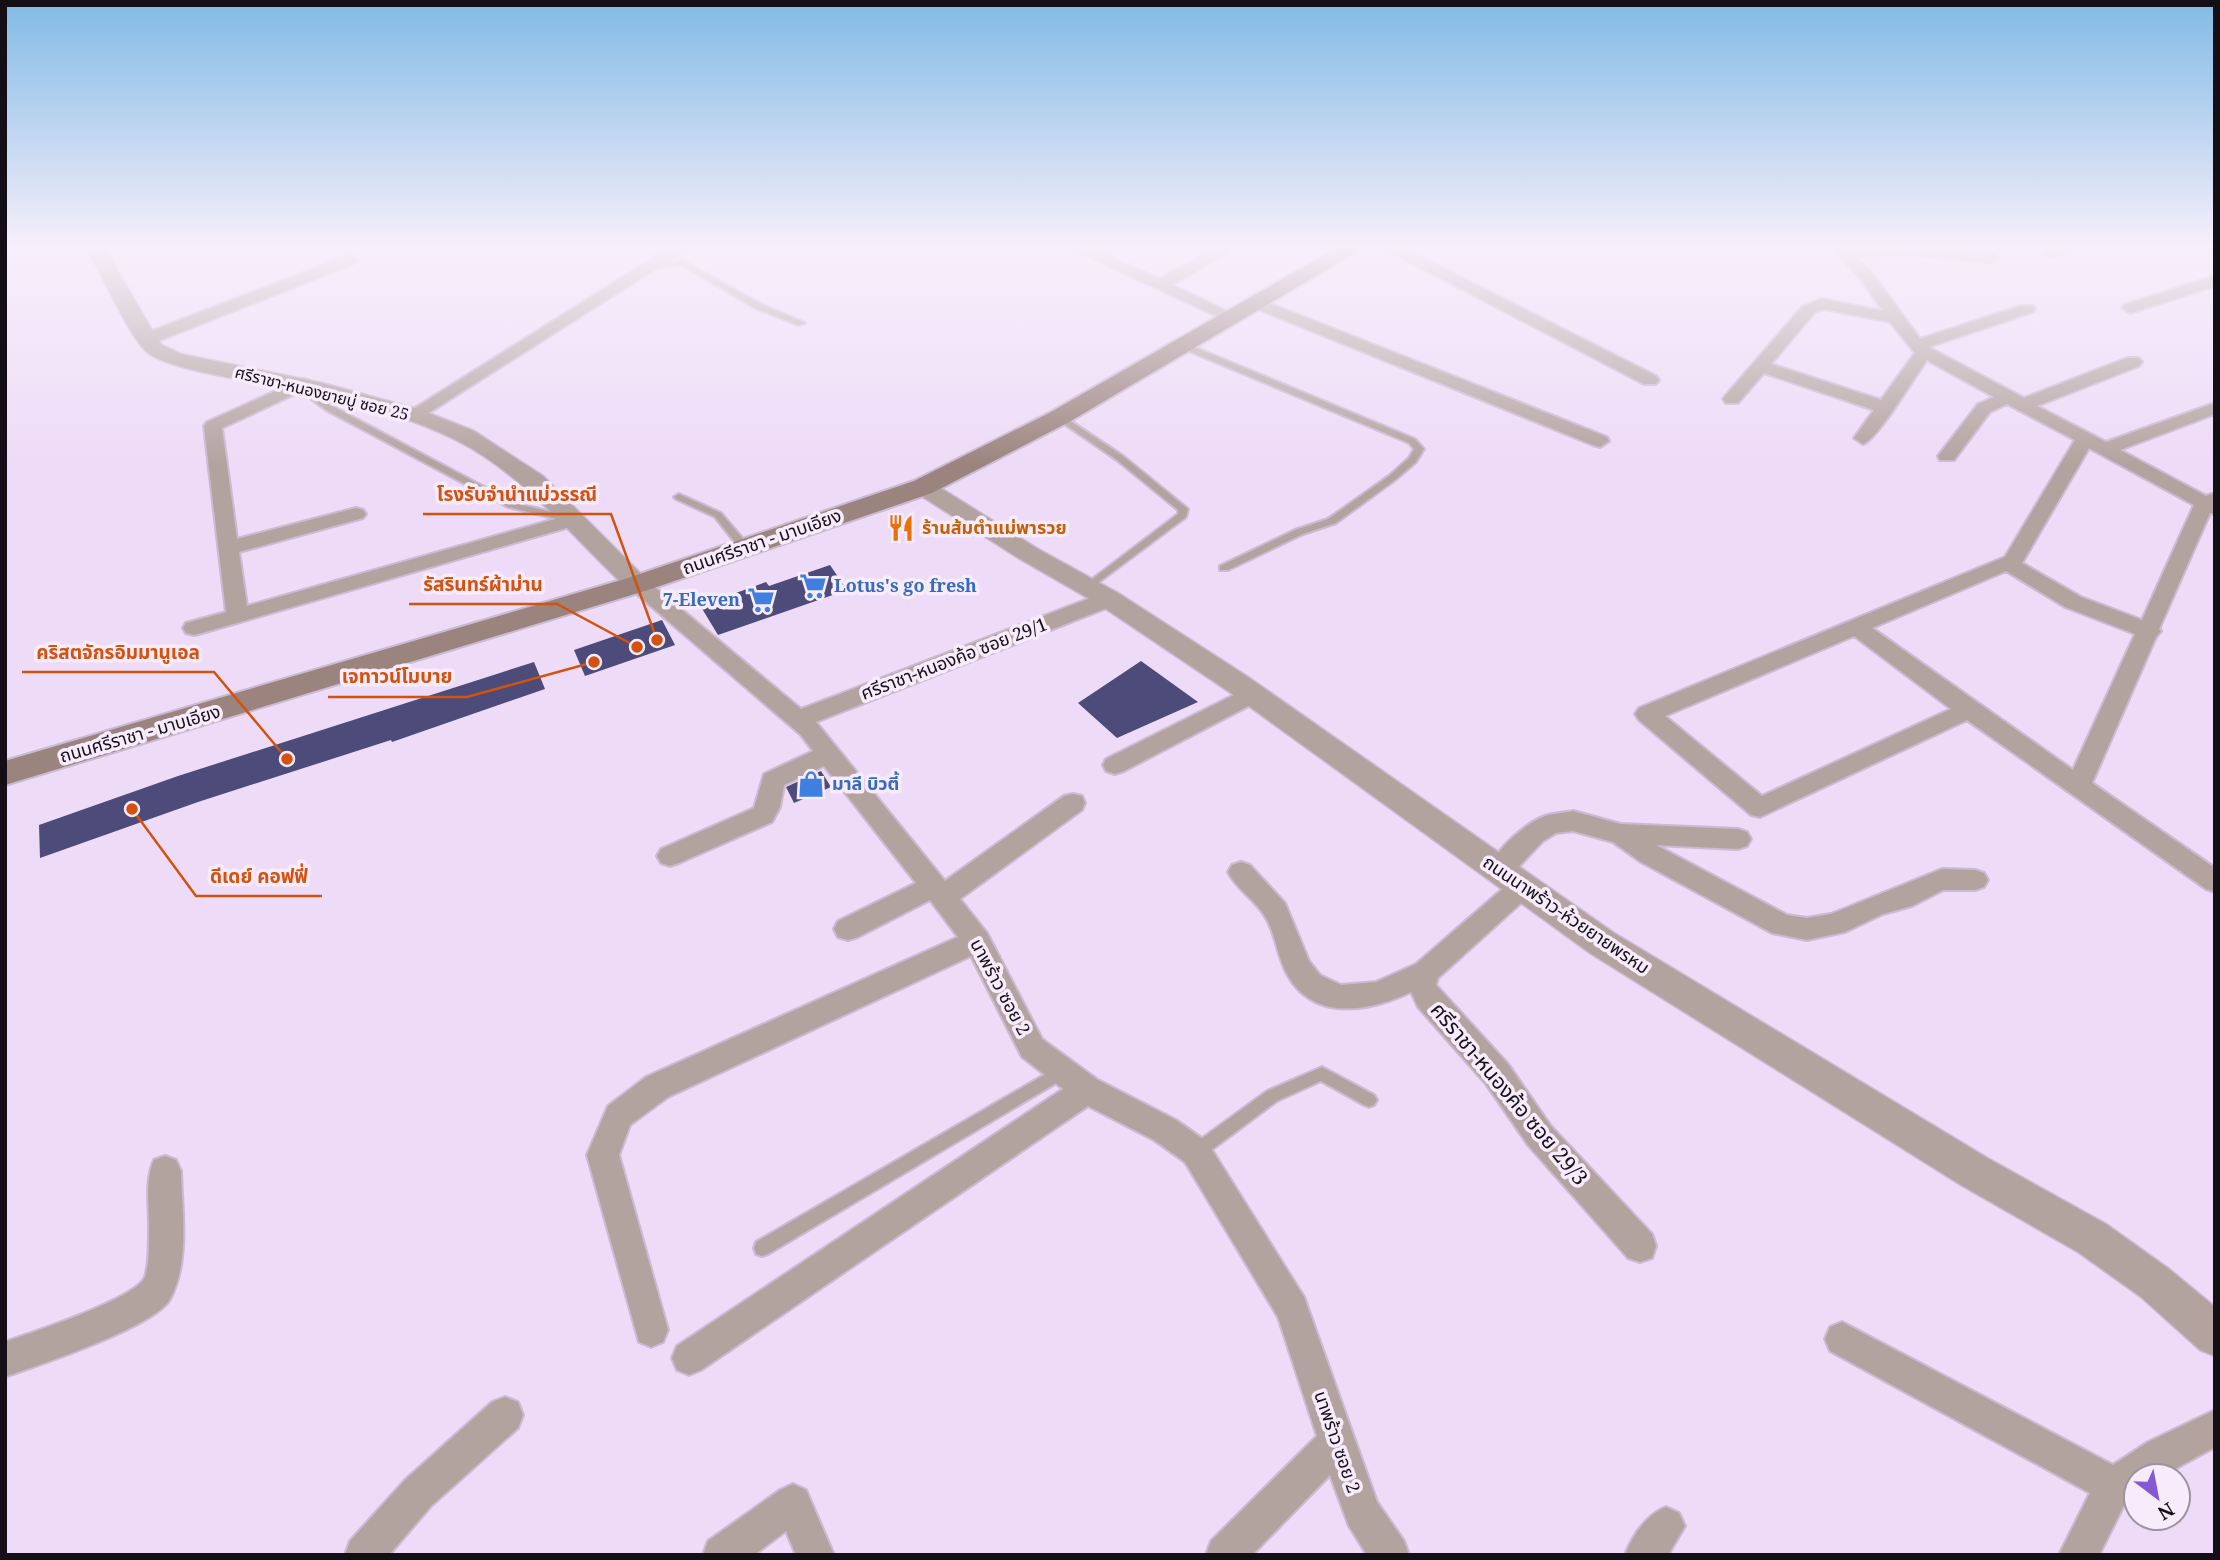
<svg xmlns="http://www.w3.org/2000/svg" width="2220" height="1560" font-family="'Noto Serif','Noto Sans Thai',serif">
	<rect width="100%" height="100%" fill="#eedbf7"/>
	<!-- building -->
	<g fill="#4d4b79">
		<polygon points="830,565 847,590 718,635 698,602 724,594 725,597 766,582 769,586"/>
		<polygon points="662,620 675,645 585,676 574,650"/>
		<polygon points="1141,661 1198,702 1117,738 1078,703"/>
		<polygon points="534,662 545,689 392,742 391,740 198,802 40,858 39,825 178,776"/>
		<polygon points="821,771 831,787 794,803 786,787"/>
	</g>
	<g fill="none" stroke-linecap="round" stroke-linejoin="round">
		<defs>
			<g id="service">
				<polygon points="683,261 763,305 805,323 798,325 757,309 682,265 649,268 645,266 649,264"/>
				<polygon points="1182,342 1415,439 1424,449 1416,462 1395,480 1336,523 1303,534 1228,570 1220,570 1220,566 1295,530 1328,519 1389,476 1409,458 1414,449 1409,443 1179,347 1178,345"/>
				<polygon points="315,384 319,387 319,398 332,406 514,503 573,517 574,519 569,522 508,507 326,410 311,399 311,387"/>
				<polygon points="1060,414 1123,456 1188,509 1186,517 1087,591 1083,590 1082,588 1083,586 1178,514 1178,510 1117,460 1057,419 1057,415"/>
				<polygon points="679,494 721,513 749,546 749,550 741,550 715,517 676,499 674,497"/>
				<polygon points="1063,1064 1068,1066 1070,1071 1068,1076 768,1254 762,1256 756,1254 754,1248 756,1242"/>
				<polygon points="1322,1067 1374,1095 1377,1100 1374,1105 1369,1107 1364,1105 1321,1081 1277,1101 1202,1157 1196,1159 1190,1157 1188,1152 1190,1147 1267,1091"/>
			</g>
			<g id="minor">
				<polygon points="672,246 691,246 419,419 407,419 404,415"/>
				<polygon points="1066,246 1086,246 1159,279 1220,246 1239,246 1172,285 1239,317 1231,322 1225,320"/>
				<polygon points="1379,246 1399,246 1656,376 1659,380 1656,384 1644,384"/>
				<path d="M1830,246H1918L1994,255L1997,258L1989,263L1908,254L1857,257L1872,273L1920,339L2021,306H2033L2035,309L2033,312L1928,347L2024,398L2127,358H2139L2142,362L2139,366L2037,406L2106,442L2215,403V414L2120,450L2206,496L2215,493V514L2210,513L2159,629L2161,631L2156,637L2092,783L2215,868V892L2206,889L1967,720L1760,817L1751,815L1639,720L1635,714L1639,708L2005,557L2075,440L2007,404L1990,412L1954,460H1940L1938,456L1978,404L1994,397L1927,360C1915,376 1877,440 1863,444L1854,438L1874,410L1764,373L1738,403H1726L1723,399L1726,395L1802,307L1822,299L1883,311L1861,279ZM1824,309L1890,322L1915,353L1881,400L1771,364L1814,313ZM2089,448L2194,505L2142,620L2081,597L2022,563ZM2006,571L2065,607L2135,634L2073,770L1872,628ZM1854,636L1951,709L1762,796L1665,716Z"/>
				<polygon points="2057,246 2080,246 2057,256 2047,256 2044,253"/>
				<polygon points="350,255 355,257 358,260 355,263 153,343 147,344 139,339 141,335"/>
				<polygon points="2215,276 2215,286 2130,313 2122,308 2124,305"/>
				<polygon points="1256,298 1607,437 1609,441 1600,447 1593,445 1250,306 1248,303"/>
				<polygon points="302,379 308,380 311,384 308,388 222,428 237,539 356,508 363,510 366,514 363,518 239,552 247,606 566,516 580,516 583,520 580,524 202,633 194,635 186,633 183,628 186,623 226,612 204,426 207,422"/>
				<polygon points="638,577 645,579 801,709 1101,594 1117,594 1120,599 1117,604 816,722 945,881 1064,796 1073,794 1082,796 1085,803 1082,810 960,899 987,933 1042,1039 1098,1080 1176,1120 1207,1142 1304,1297 1377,1502 1404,1541 1409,1555 1367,1555 1349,1526 1330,1475 1252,1555 1206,1555 1211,1541 1317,1436 1278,1317 1185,1162 1154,1140 1088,1106 701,1370 689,1375 677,1370 672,1358 677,1346 1063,1089 1022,1057 971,956 668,1097 630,1125 619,1155 668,1330 663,1342 651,1347 639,1342 587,1155 608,1106 646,1077 958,937 930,900 858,937 848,940 838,937 834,929 838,921 916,883 824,766 784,785 780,807 772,822 679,863 670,866 661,863 657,856 661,849 754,808 764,774 813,751 801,735 631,589 628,584 631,579"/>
				<polygon points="1252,686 1260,688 1263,694 1260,700 1124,771 1115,774 1106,771 1103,765 1106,759"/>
				<path d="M1573,811L1621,824L1738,829L1747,832L1751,839L1747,846L1738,849L1656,845L1787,915L1807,918L1831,914L1942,869L1975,870L1984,873L1988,880L1984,887L1975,890H1943L1912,906L1883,914L1845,932L1807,940L1772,933L1641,862L1613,842L1573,831L1556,833L1543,841L1509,877L1500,880L1491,877L1487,870C1497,850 1523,824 1545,816C1554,813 1564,813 1573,811Z"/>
				<path d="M1241,862L1250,865L1285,903L1309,961L1320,975L1341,985L1376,982L1416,964L1514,879L1523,875L1532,879L1536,886L1532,893L1438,978L1436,985L1508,1064L1550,1125L1652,1234L1656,1246L1652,1258L1640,1262L1628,1258L1528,1145L1486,1084L1418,1007L1411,992C1369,1012 1313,1022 1287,974C1277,956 1276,935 1266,918C1256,900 1237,890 1228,872L1232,865Z"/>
				<path d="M165,1156L176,1160L181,1171C182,1211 190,1262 170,1299C155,1327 38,1365 5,1377V1342C30,1333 136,1299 145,1277C149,1265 149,1248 149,1234C150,1211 144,1182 154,1160Z"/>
				<polygon points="1842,1322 2113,1465 2148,1442 2215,1410 2215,1447 2162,1476 2136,1476 2136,1493 2127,1499 2099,1555 2059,1555 2090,1493 1830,1351 1825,1339 1830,1327"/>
				<polygon points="505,1397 518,1402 523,1415 518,1428 431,1506 389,1555 345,1555 350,1541 405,1480 492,1402"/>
				<polygon points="793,1484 806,1490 834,1555 796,1555 786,1531 754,1555 703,1555 708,1541 780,1490"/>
				<path d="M1666,1507L1679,1513L1685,1526L1668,1555H1625C1633,1535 1646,1515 1666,1507Z"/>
			</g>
			<g id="tertiary">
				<path d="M82,246H102L105,249L156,337L162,345L181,354L322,383L421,410L474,431L543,476L651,584L647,590L638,592L629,590C573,538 526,476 458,441C413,418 360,404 311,393C277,384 169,372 147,352C130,337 104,279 91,256Z"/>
				<polygon points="923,480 931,482 1038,549 1118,593 1248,677 1614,933 1989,1159 2106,1224 2169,1269 2215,1307 2215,1356 2200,1350 2141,1297 2078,1252 1961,1185 1590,953 1228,691 1100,605 1020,559 915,492 911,487 915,482"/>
			</g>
			<polygon id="secondary" points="1340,246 1366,246 1069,422 932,493 648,590 5,785 5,761 628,578 914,481 1051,412"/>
		</defs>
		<!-- service casing -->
		<use href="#service" stroke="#cbbad3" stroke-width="4"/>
		<!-- minor casing -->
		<use href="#minor" stroke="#cbbad3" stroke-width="4"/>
		<!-- tertiary casing -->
		<use href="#tertiary" stroke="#cbbad3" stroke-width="3"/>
		<!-- secondary casing -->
		<use href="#secondary" stroke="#cbbad3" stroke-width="4"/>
		<!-- service -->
		<use href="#service" fill="#b3a39f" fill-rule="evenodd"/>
		<!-- minor -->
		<use href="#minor" fill="#b3a39f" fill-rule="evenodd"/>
		<!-- tertiary -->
		<use href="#tertiary" fill="#b3a39f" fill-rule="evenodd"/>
		<!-- secondary -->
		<use href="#secondary" fill="#9b847e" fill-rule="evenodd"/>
	</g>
	<!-- sky -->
	<linearGradient id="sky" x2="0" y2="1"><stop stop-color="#81bae5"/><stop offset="0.53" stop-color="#f7effb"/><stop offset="1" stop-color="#f7effb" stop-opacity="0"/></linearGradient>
	<rect width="2220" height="465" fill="url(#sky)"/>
	<!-- icons -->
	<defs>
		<symbol id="restaurant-bare" viewBox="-9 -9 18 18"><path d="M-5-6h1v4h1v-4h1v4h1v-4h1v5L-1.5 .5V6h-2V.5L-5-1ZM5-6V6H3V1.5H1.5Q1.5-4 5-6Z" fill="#e8710a" stroke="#f7ebfc" stroke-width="2.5" paint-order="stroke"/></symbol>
		<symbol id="supermarket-bare" viewBox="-9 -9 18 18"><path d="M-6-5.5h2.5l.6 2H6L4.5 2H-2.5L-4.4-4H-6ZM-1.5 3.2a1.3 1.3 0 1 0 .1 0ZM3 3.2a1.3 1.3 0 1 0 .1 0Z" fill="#3f7fe0" stroke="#f7ebfc" stroke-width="2.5" paint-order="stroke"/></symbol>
		<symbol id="shop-bare" viewBox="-9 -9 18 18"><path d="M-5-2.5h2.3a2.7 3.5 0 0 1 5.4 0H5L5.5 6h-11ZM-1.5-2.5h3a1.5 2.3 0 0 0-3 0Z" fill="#3f7fe0" stroke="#f7ebfc" stroke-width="2.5" paint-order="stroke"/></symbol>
	</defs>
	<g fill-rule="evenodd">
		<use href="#restaurant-bare" x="882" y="509" width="38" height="38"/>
		<use href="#supermarket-bare" x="794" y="567" width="38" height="38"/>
		<use href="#supermarket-bare" x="742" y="581" width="38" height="38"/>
		<use href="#shop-bare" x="792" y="765" width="38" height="38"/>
	</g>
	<g text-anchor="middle" stroke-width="7" stroke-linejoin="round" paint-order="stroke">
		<!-- far-street labels -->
		<g font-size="16" fill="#140e17" stroke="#f7ebfc">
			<text transform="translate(322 393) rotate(14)" y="6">ศรีราชา-หนองยายบู่ ซอย 25</text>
		</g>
		<!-- food labels -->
		<g font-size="18" font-weight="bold" fill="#c56008" stroke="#f7ebfc" text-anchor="start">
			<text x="922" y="534">ร้านส้มตำแม่พารวย</text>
		</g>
		<!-- street labels -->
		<g font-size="18" fill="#140e17" stroke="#f7ebfc">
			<text transform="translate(762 542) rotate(-19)" y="6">ถนนศรีราชา - มาบเอียง</text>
			<text transform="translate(954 659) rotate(-21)" y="6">ศรีราชา-หนองค้อ ซอย 29/1</text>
			<text transform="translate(140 734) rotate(-16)" y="6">ถนนศรีราชา - มาบเอียง</text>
			<text transform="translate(1566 915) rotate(34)" y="6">ถนนนาพร้าว-ห้วยยายพรหม</text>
			<text transform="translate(1000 987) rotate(62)" y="6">นาพร้าว ซอย 2</text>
			<text transform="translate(1337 1442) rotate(71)" y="6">นาพร้าว ซอย 2</text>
		</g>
		<!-- shop labels -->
		<g font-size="18" font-weight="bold" fill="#366cbe" stroke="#f7ebfc" text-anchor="start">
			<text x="834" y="592">Lotus's go fresh</text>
			<text x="740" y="606" text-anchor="end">7-Eleven</text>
			<text x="832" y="790">มาลี บิวตี้</text>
		</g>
		<!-- near-street labels -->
		<g font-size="21" fill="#140e17" stroke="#f7ebfc">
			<text transform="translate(1509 1094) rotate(50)" y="7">ศรีราชา-หนองค้อ ซอย 29/3</text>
		</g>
	</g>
	<!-- callouts -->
	<path fill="none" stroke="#d3520d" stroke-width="2.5" d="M657 640L611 514H423M637 647L557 604H409M287 759L214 672H22M594 662L467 697H328M132 809L196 896H322"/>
	<g fill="#d3520d" stroke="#f7ebfc" stroke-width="2.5">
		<circle cx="657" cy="640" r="7"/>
		<circle cx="637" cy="647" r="7"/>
		<circle cx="287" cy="759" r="7"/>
		<circle cx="594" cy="662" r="7"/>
		<circle cx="132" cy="809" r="7"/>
	</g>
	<g font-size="19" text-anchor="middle" font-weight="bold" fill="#d3520d" stroke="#f7ebfc" stroke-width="7" stroke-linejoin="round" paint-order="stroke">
		<text x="517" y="501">โรงรับจำนำแม่วรรณี</text>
		<text x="483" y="591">รัสรินทร์ผ้าม่าน</text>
		<text x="118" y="659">คริสตจักรอิมมานูเอล</text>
		<text x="397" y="683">เจทาวน์โมบาย</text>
		<text x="259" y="883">ดีเดย์ คอฟฟี่</text>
	</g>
	<!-- border -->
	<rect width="2220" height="1560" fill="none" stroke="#140e17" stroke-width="14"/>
	<!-- north arrow -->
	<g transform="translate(2157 1497) rotate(148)"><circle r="33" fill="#f7ebfc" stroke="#9c93a0" stroke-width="2"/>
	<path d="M0-5L12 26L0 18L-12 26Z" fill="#835ad4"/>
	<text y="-10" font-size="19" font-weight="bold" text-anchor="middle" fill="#140e17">N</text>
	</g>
</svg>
